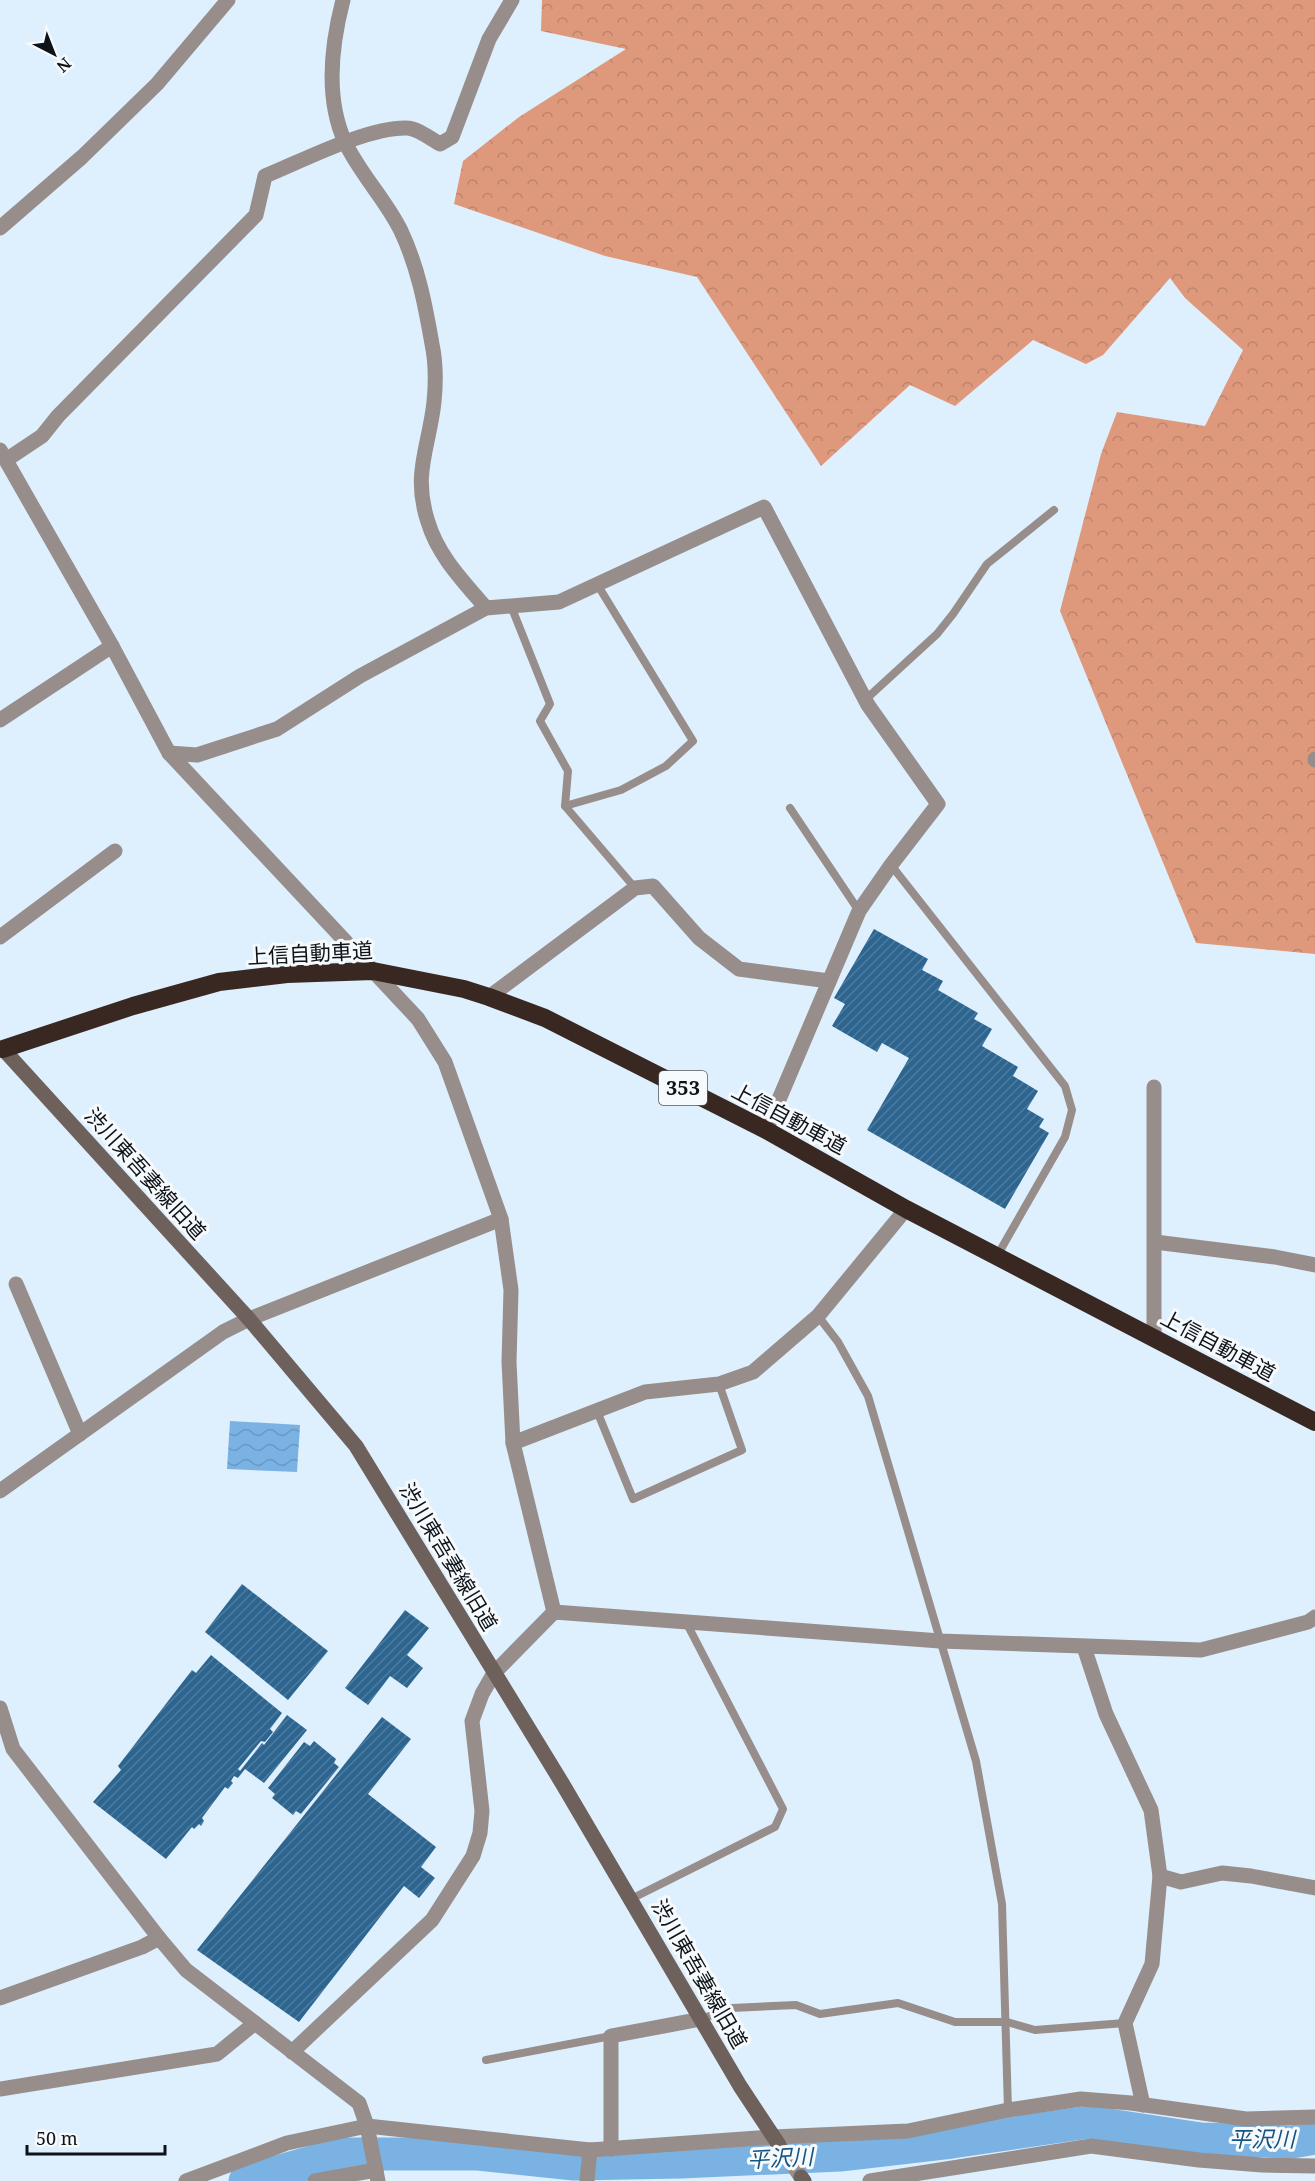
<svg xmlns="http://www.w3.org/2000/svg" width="1315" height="2181" font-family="'Noto Serif','Noto Sans JP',serif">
	<defs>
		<pattern id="forest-crowns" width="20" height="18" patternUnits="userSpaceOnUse" patternTransform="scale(1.5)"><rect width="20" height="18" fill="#de997d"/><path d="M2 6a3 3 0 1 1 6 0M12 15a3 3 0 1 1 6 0" fill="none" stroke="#bd836b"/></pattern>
		<pattern id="water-waves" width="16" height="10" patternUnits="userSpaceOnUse" patternTransform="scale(1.5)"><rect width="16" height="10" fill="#7ab3e3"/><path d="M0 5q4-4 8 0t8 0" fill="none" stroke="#6899c2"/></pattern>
		<pattern id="building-hatch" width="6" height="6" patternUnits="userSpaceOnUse" patternTransform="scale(1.5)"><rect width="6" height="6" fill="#2d6591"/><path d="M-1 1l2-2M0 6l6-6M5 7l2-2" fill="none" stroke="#4f7a9b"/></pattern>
	</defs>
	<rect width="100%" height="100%" fill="#deeffe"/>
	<!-- forest -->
	<polygon fill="url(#forest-crowns)" points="542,0 1315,0 1315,954 1196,943 1060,611 1101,454 1117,412 1205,426 1243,350 1185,298 1170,278 1103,355 1086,364 1033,340 955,406 910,385 821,466 697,277 605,256 454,204 463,161 519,117 626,49 541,31"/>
	<!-- water -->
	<polygon fill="url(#water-waves)" points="230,1421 300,1425 297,1472 227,1469"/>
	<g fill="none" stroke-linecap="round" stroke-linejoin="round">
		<!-- river -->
		<polyline stroke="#7ab3e3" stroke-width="33" points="245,2181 341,2154 478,2154 574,2164 681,2162 840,2155 952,2142 1089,2122 1201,2139 1292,2142 1315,2138"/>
	</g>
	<!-- building -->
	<g fill="url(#building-hatch)">
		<polygon points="874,929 928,959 922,970 943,981 938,990 978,1013 974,1019 992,1029 982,1046 1018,1067 1013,1076 1038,1091 1027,1109 1044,1119 1039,1127 1049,1133 1005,1209 867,1130 909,1058 882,1043 877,1052 832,1026 845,1004 834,998"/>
		<polygon points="242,1584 328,1651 288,1700 205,1632"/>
		<polygon points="405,1610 429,1628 407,1655 423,1668 407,1688 390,1676 368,1705 345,1688"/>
		<polygon points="211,1655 282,1713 270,1729 273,1732 265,1742 261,1741 238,1769 240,1771 262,1743 264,1745 287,1715 307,1730 264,1783 245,1769 238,1778 234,1776 231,1781 233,1783 228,1789 225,1787 202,1818 204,1821 201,1826 199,1824 194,1829 192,1827 166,1859 93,1802 121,1770 118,1766 192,1670 196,1673"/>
		<polygon points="382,1717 411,1739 368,1794 436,1847 421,1867 435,1878 419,1898 404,1886 299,2022 197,1950"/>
		<polygon points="314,1741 336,1759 334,1763 339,1767 301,1814 296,1811 293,1815 272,1798 275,1794 268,1788 304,1742 310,1746"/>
	</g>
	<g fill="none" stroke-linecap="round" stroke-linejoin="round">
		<!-- lane -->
		<g stroke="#978d8a" stroke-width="8">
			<polyline points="511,606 550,704 540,721 568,771 565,806 635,888"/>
			<polyline points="865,700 937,634 953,614 987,564 1054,510"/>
			<polyline points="565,806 621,790 666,766 693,741 597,584"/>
			<polyline points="790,808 859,911"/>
			<polyline points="891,865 1065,1086 1072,1110 1065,1137 997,1256"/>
			<polyline points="818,1316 838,1342 868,1396 976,1761 1002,1904 1008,2110"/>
			<polyline points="597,1411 633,1499 742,1450 719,1384"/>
			<polyline points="631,1899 775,1827 783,1809 686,1622"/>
			<polyline points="701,2019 732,2008 796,2005 820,2014 898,2003 955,2022 1007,2022 1035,2030 1125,2023"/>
			<polyline points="486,2060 611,2036"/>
		</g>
		<!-- street -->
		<g stroke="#978d8a" stroke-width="15">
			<path d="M343,0C331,46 325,98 345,142C360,174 386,200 401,231C418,267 425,304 432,344C436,363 436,382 434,402C429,448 412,474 428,522C438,556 464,582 486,608"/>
			<polyline points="0,228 82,157 157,84 228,0"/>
			<polyline points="0,450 112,646 169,753 418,1019 445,1062 501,1219 511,1290 509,1362 513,1443 554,1612"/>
			<path d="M6,460L42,436L58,416L256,215L265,176C302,161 367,127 407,128C417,128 431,139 440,144L452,137L489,39L512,0"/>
			<polyline points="0,720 112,646"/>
			<polyline points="169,753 197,755 277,729 360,676 486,608 559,602 764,507 868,705 938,804 891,865 859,911 766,1130"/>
			<polyline points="1315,759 1315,760"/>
			<polyline points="0,937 115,851"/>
			<polyline points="489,997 635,888 653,886 699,938 739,969 829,981"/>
			<polyline points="1155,1242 1275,1257 1315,1265"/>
			<polyline points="16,1284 80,1434"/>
			<polyline points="1154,1338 1154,1087"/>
			<polyline points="513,1443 645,1392 719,1384 753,1372 818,1316 906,1209"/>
			<polyline points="0,1491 223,1332 249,1319 501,1219"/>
			<polyline points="1084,1647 1106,1714 1151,1810 1160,1876 1181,1882 1222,1873 1251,1876 1315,1888"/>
			<polyline points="0,1708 13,1749 159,1938 186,1970 359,2103 367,2126 378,2181"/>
			<polyline points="0,1998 142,1947 159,1938"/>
			<polyline points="292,2052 432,1920 473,1856 480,1833 482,1811 472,1721 482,1694 494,1673 554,1612 940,1641 1201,1650 1308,1622 1315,1617"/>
			<polyline points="0,2089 217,2054 255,2023"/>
			<polyline points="1143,2105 1125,2023 1152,1964 1160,1876"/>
			<polyline points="779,2145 801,2177"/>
			<polyline points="611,2149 611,2036 701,2019"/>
			<polyline points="186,2181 287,2143 367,2126 590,2150 773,2137 908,2131 1008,2110 1081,2099 1131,2103 1246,2119 1315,2117"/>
			<polyline points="315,2181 376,2170"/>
			<polyline points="587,2181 590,2150"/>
			<polyline points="870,2181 1091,2146 1199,2160 1262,2165 1315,2166"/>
		</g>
		<!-- secondary -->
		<g stroke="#6e615c" stroke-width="15">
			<polyline points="0,1050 3,1049 249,1319 356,1446 562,1783 740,2086 779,2145"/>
			<polyline points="801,2177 804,2181"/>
		</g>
		<!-- highway -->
		<polyline stroke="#392822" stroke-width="18" points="3,1049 133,1006 219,982 287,974 373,971 464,989 489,997 545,1018 766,1130 906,1209 1315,1422"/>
	</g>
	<g text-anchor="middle" stroke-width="6" stroke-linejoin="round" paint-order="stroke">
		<!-- shield labels -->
		<rect fill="#f7fafd" stroke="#53585d" stroke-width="1.5" x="659" y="1071" width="48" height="34" rx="4.5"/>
		<g font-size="20" font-weight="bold" fill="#0d1318">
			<text x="683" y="1095">353</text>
		</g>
		<!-- street labels -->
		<g font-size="21" fill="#0d1318" stroke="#f7fafd">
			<text transform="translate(310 954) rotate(-3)" y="7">上信自動車道</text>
			<text transform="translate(789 1119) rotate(28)" y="7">上信自動車道</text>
			<text transform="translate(145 1174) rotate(48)" y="7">渋川東吾妻線旧道</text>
			<text transform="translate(1218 1346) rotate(28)" y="7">上信自動車道</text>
			<text transform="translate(448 1557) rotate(59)" y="7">渋川東吾妻線旧道</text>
			<text transform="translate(699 1974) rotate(60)" y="7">渋川東吾妻線旧道</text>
		</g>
		<!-- water labels -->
		<g font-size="22" font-style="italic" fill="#155583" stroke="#f7fafd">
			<text x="1262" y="2147">平沢川</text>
			<text transform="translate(780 2158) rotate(-3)" y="8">平沢川</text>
		</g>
	</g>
	<!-- north arrow -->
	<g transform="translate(54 54) rotate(138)" stroke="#f7fafd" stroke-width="4.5" paint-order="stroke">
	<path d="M0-4.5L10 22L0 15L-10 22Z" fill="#0d1318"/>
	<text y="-9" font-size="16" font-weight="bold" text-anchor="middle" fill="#0d1318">N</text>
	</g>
	<!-- scale -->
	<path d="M27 2145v9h138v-9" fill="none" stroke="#0d1318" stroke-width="3"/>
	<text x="36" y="2145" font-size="18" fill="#0d1318" stroke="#f7fafd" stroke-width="4.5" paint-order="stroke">50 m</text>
</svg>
